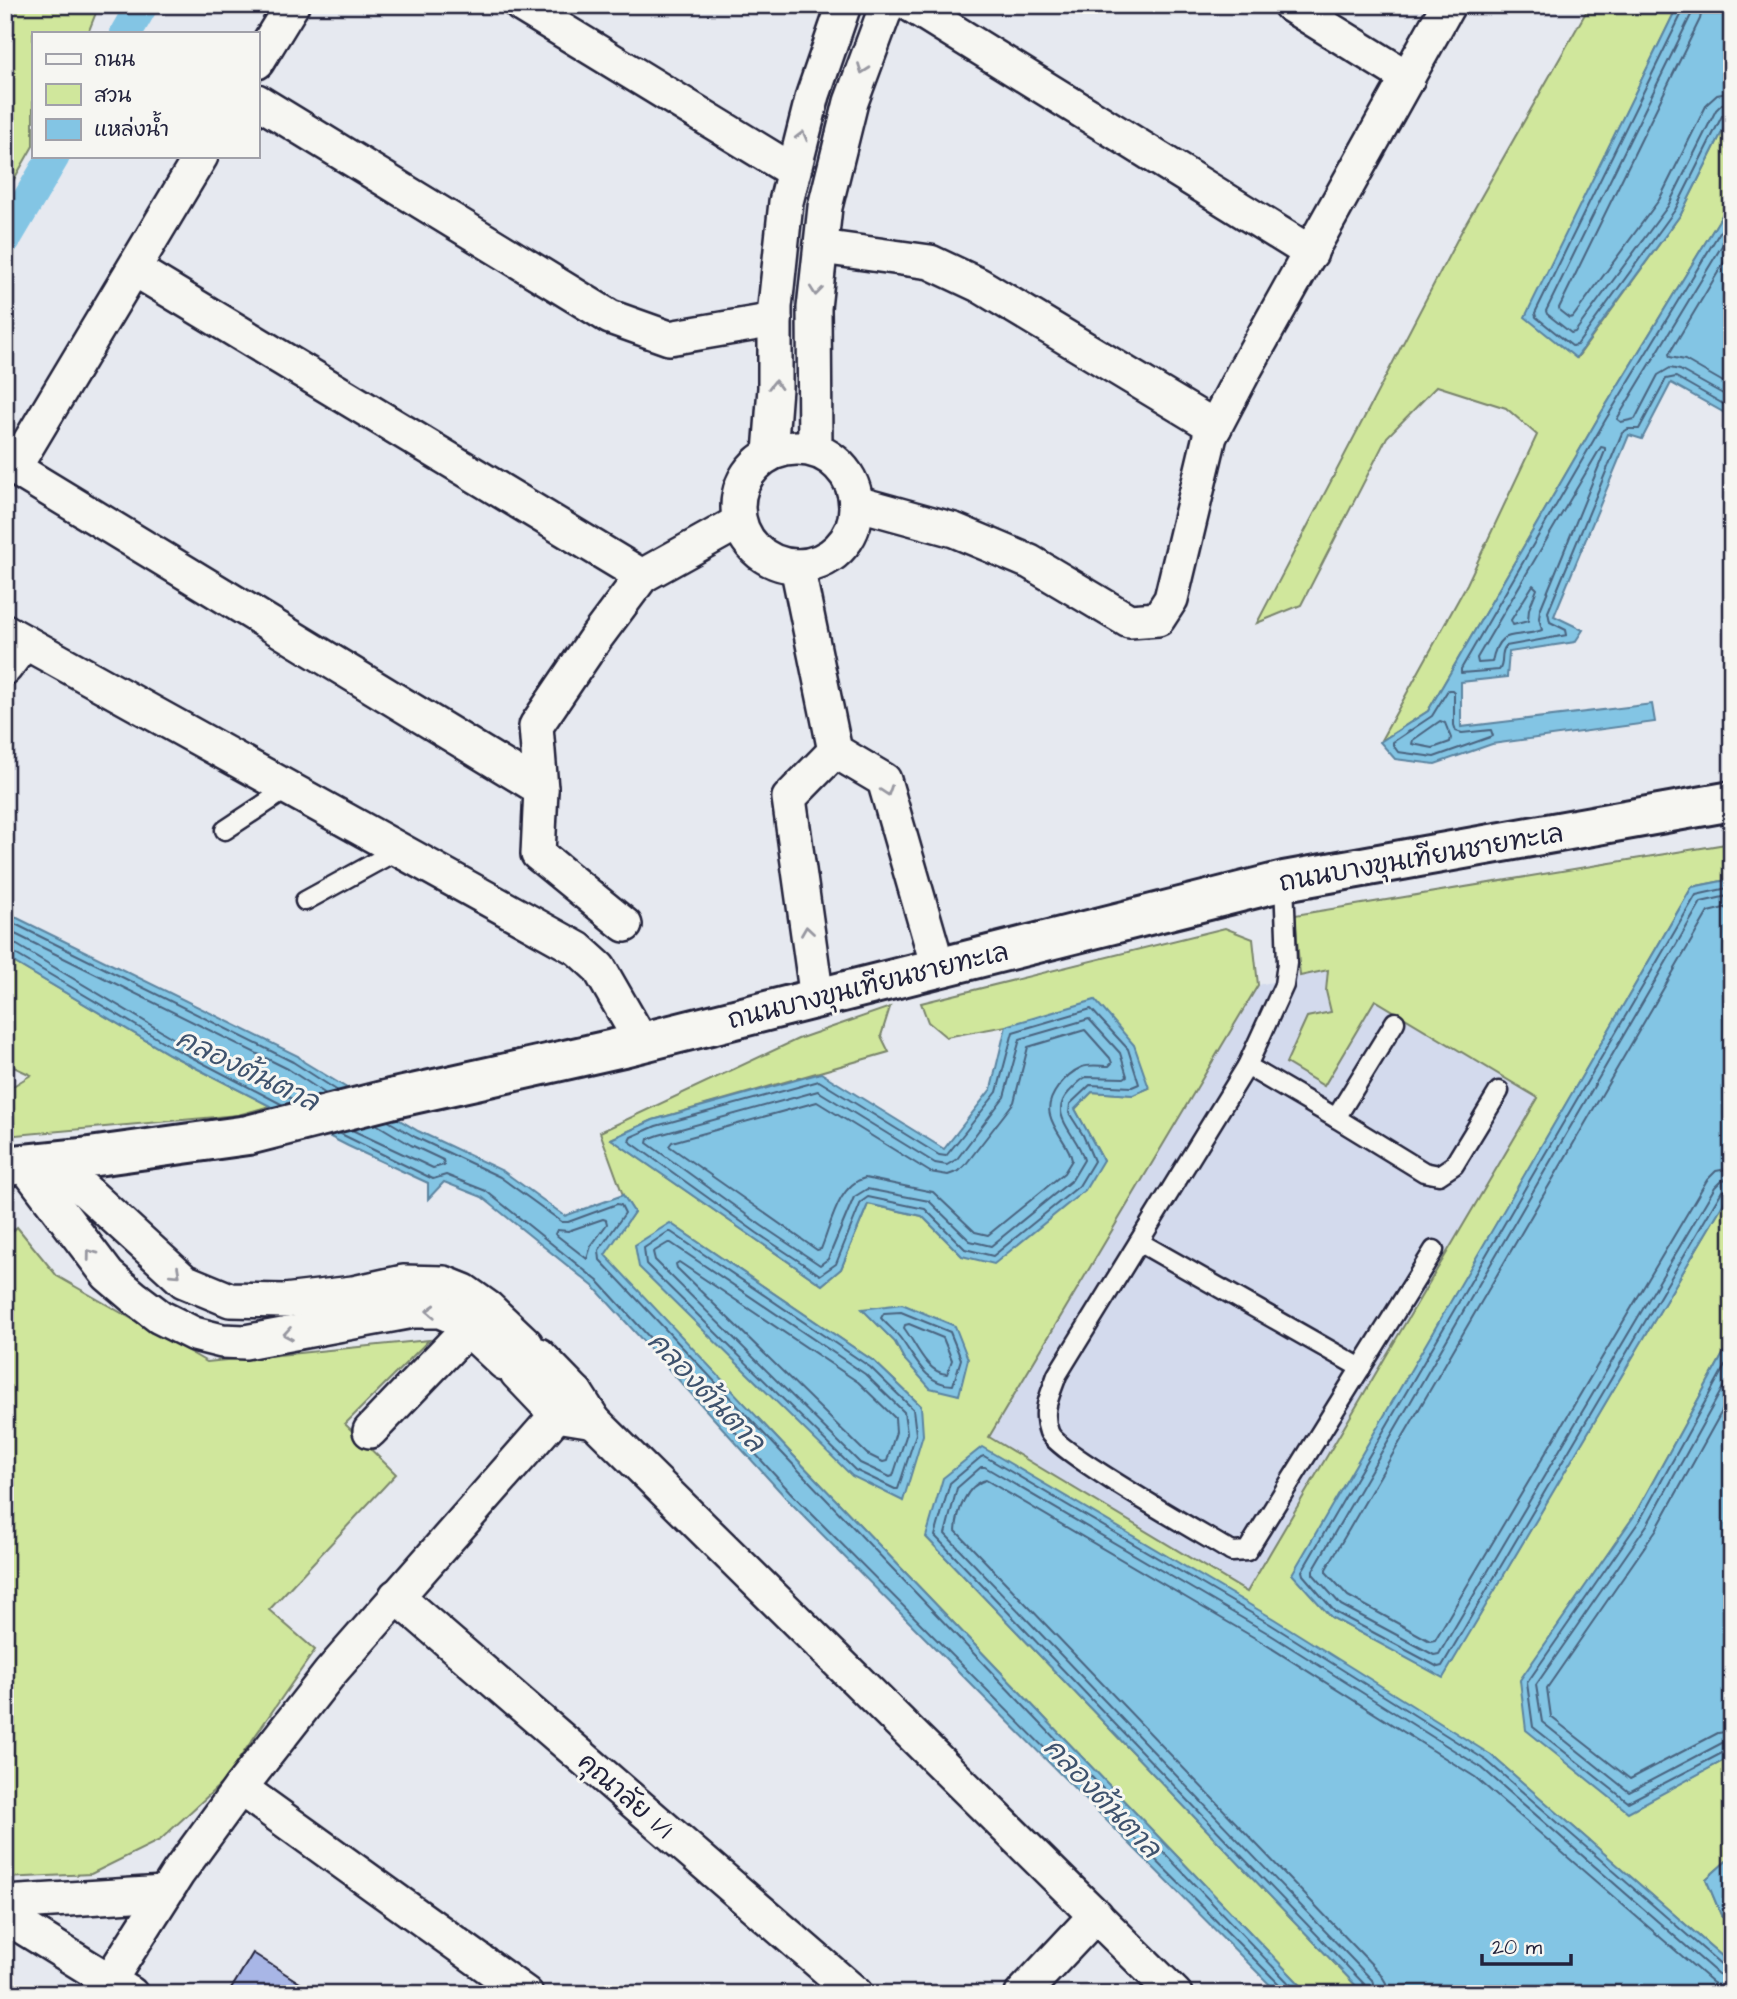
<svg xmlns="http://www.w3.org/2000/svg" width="1737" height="1999" font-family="'Architects Daughter','Playpen Sans Thai',sans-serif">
	<rect width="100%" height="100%" fill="#e6e9f0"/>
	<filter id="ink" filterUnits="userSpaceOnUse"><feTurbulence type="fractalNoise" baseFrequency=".0143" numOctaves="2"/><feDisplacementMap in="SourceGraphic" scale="14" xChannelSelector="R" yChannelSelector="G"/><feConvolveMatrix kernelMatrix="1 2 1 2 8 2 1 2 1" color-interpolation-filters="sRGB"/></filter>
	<g filter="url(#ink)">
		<!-- built -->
		<polygon fill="#d3daed" points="1656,898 1247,1592 989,1437 1240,989"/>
		<!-- green -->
		<g fill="#d0e79c" stroke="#79846c" stroke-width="2" fill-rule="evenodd">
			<polygon points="5,5 99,5 88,33 33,33 33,146 5,195"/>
			<polygon points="1590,5 1678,5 1526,317 1577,358 1681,214 1732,112 1732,199 1600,415 1428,711 1380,742 1467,584 1537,435 1506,408 1437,386 1387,437 1301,605 1257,623 1460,234"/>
			<path d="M1732,843V879L1692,887L1293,1574L1331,1617L1443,1677L1732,1189V1338L1634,1516L1520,1681L1627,1811L1732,1756V1856L1706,1879L1721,1915L1732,1926V1965L1491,1755L926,1537L1364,1994H1309L789,1451L604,1255L634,1212L623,1195L600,1132L798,1039L890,1007L881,1036L889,1052L653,1120L611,1139L822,1285L841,1269L868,1204L922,1216L962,1256L1103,1160L1075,1109L1092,1092L1133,1095L1149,1088L1006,1026L946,1037L928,1022L921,1003L1225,928L1253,939L1258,985L989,1437L1247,1592L1538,1098L1375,1000L1324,1086L1286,1063L1307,1017L1331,1012L1326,991L1328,970L1300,976L1295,915ZM670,1223L875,1362L921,1406ZM863,1309L958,1395L904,1359L895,1342Z"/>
			<polygon points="5,957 169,1054 270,1106 238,1115 5,1136 5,1091 31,1075 5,1063"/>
			<polygon points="17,1227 57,1276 207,1362 429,1340 345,1424 396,1474 269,1610 315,1650 223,1782 160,1840 91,1874 5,1878 5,1239"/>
		</g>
		<!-- water -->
		<g fill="#83c5e4" stroke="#5c84a0" stroke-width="2">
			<polygon points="1678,5 1732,5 1732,112 1681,214 1576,358 1525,317"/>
			<polygon points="1732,199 1732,271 1729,277 1732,279 1732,417 1671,383 1642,439 1629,435 1554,616 1583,630 1575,642 1509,652 1507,677 1461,682 1461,727 1652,704 1655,722 1492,744 1435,764 1395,759 1380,742 1428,711 1600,415"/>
			<polygon points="1732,879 1732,1189 1443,1678 1331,1617 1292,1574 1692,887"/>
			<polygon points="5,912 298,1056 304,1062 418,1131 503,1171 565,1216 623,1195 634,1212 605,1255 789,1451 1309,1994 1279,1994 787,1499 594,1287 482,1197 444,1182 428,1199 428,1183 348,1146 169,1054 5,957"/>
			<polygon points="1095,1000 1134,1045 1149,1088 1133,1095 1092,1092 1075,1109 1103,1160 1085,1190 994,1264 962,1256 922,1216 868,1204 841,1269 822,1285 611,1139 653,1120 821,1073 944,1149 991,1089 1006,1026"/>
			<polygon points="670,1223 875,1362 921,1406 923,1435 903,1501 852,1476 639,1267 635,1245"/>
			<polygon points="902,1304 955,1326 968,1359 959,1395 930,1388 904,1359 895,1342 862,1309"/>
			<polygon points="1732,1338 1732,1756 1628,1812 1526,1730 1520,1680 1634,1516"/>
			<polygon points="982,1447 1274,1619 1491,1755 1732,1965 1732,1994 1364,1994 926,1537 943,1478"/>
			<polygon points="1732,1856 1732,1926 1721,1915 1706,1879"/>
		</g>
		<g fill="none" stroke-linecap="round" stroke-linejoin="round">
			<!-- shore -->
			<g stroke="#49637f" stroke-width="2">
				<polyline points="1684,5 1683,11 1535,313 1536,317 1572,346 1577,345 1675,210 1722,116 1732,111"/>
				<polyline points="1693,5 1691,15 1546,311 1547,314 1571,333 1575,332 1668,206 1716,110 1722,104 1732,102"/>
				<polyline points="1703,5 1700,19 1559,308 1560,311 1569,318 1573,317 1659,200 1707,104 1717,95 1732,92"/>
				<path d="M1732,212L1606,419L1461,669V673L1499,670C1505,664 1499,653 1506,646L1567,635L1566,630L1550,622L1548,612L1622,433L1628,429H1639L1666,379L1676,377L1732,409"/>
				<polyline points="1732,229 1617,419 1621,422 1635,419 1658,375 1670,368 1680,370 1732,399"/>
				<polyline points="1732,249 1669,354 1670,357 1685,360 1732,387"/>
				<path d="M1601,447L1605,448V451L1540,610L1539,618L1542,630C1515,640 1499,625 1492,662L1478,663L1477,658Z"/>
				<polygon points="1533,585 1537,589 1529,609 1528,621 1513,625 1511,620"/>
				<polygon points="1448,690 1452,690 1454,692 1454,725 1456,731 1462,733 1491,730 1493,736 1434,757 1398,752 1393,745 1393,742 1432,716"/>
				<polygon points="1440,721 1445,723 1451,738 1450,742 1433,748 1412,744 1413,740"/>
				<polyline points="1732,887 1696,895 1302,1571 1303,1575 1335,1612 1438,1667 1442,1666 1722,1191 1732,1187"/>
				<polyline points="1732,895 1701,902 1313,1570 1313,1574 1341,1605 1434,1655 1439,1654 1715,1187 1722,1180 1732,1178"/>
				<polyline points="1732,906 1708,912 1326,1569 1326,1572 1348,1596 1430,1641 1435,1640 1707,1180 1716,1171 1732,1168"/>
				<polyline points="5,919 293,1062 338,1091"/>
				<polyline points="5,929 288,1069 326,1094"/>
				<polyline points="5,942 17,945 176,1040 296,1101"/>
				<polyline points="5,951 12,952 172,1047 283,1105"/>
				<polygon points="1091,1009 1128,1049 1139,1084 1132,1087 1090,1085 1070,1104 1069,1113 1083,1135 1094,1161 1079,1186 993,1256 965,1249 925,1209 868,1197 861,1202 836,1264 820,1275 757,1233 629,1141 631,1137 656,1126 819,1081 939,1155 946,1156 997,1092 1013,1032"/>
				<path d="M1089,1019L1120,1053L1127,1076L1124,1078L1086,1077C1079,1081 1075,1086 1069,1092C1046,1116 1079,1135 1084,1160L1072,1180L991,1246L970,1241L929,1201L867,1189L854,1197L828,1259L820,1265L762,1226L647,1143L648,1139L659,1135L818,1091L935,1163L947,1165L957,1159L1004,1097L1020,1039Z"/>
				<path d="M1085,1030L1110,1058L1112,1063L1109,1066C1100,1066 1090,1064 1082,1067C1066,1074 1045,1097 1050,1115C1054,1132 1069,1144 1072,1160L1064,1173L988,1235L975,1232L933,1192L865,1178C838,1185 831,1225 821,1249L817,1250L669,1146L672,1142L817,1102L930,1172L948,1175L959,1171L966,1164L1014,1102L1028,1047Z"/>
				<polyline points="388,1121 415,1137 500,1177 562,1222 568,1222 617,1204 621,1205 625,1213 599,1250 600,1260 784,1455 1299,1994"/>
				<polyline points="352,1130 433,1168 444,1165 443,1160 411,1145 376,1124"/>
				<polyline points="339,1133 433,1179 446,1175 486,1191 599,1282 792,1494 1281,1986 1283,1994"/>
				<polygon points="603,1219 606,1220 607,1224 591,1246 587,1259 555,1234 557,1230 568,1231"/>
				<polygon points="668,1232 671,1232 870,1367 913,1409 916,1434 898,1489 895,1489 855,1470 646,1264 644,1248"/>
				<polygon points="668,1243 671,1243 865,1374 904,1412 907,1433 893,1476 890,1477 860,1463 655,1260 653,1252"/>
				<polygon points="679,1262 858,1382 895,1418 896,1432 887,1461 883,1462 867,1454 677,1268 676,1264"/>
				<path d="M901,1312L950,1332L961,1359L953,1385C926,1385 915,1358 901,1339C895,1331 887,1325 881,1318L884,1313Z"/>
				<path d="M909,1324L943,1338L952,1360L947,1374C927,1374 915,1342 904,1328L905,1325Z"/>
				<polyline points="1732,1353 1640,1520 1527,1683 1533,1727 1628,1802 1726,1751 1732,1750"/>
				<polyline points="1732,1371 1647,1525 1536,1685 1542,1722 1629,1792 1722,1743 1732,1741"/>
				<polyline points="1732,1393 1656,1530 1547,1688 1551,1717 1630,1779 1718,1733 1732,1731"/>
				<polyline points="1368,1994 1366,1986 935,1536 950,1483 981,1457 984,1456 1270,1624 1487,1761 1724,1967 1732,1969"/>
				<polyline points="1377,1994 1372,1980 945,1534 957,1488 981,1467 985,1467 1266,1632 1482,1768 1718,1974 1732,1978"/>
				<path d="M1388,1994L1386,1983L1380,1973L956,1531C957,1512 966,1485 986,1480L1260,1641L1475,1777L1712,1982L1720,1987L1732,1989"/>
			</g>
			<!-- canal -->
			<g stroke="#83c5e4" stroke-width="32">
				<polyline points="126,33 142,5"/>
				<polyline points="5,239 54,156"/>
			</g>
		</g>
		<!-- building -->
		<polygon fill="#a8b6e6" stroke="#22223b" stroke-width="2" points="253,1953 317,1994 228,1994"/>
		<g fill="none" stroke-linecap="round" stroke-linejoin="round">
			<defs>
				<g id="service">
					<polyline points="225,830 287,789"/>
					<path d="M1284,881L1287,963L1284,985L1247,1066L1057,1375C1050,1396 1041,1410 1049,1432C1056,1452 1204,1535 1232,1552L1247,1551L1434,1250"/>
					<polyline points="305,901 398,850"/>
					<polyline points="1247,1066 1336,1118 1395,1022"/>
					<polyline points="1336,1118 1424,1172 1439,1175 1454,1165 1499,1091"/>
					<polyline points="1139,1242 1361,1368"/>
				</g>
				<g id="minor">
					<polyline points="521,5 793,171"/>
					<polyline points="911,5 1311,253"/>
					<polyline points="1290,5 1408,78"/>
					<polyline points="257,62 292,5"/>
					<polyline points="257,101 610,317 669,338 775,320"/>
					<polyline points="201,156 14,468 541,789"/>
					<polyline points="821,247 930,262 979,285 1215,427"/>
					<polyline points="134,269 642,576"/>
					<circle cx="797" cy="507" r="59"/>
					<polyline points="815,450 814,308 825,207 851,102 887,5"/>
					<polyline points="770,453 775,388 775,307 786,202 813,95 844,5"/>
					<polyline points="856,503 954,530 990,545 1030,562 1129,621 1158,619 1171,599 1210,436 1244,371 1448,5"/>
					<polyline points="797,566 835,751 884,780 938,967"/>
					<polyline points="5,631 578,949 599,968 641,1041"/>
					<polyline points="5,668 25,642"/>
					<polyline points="625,925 538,854 541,789 536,726 595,639 642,576 739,522"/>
					<polyline points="817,999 789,798 835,751"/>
					<polyline points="53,1161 184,1281 230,1300 284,1301 353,1293 403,1282 444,1283 464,1291 488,1308 526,1344"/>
					<polyline points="24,1164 108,1275 135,1298 160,1317 194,1334 222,1341 245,1342 413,1311 440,1311 456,1318 504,1363"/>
					<polyline points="517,1373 557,1415 594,1421 576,1393 539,1355"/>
					<polyline points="594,1421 1175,1994"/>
					<polyline points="370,1431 482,1314"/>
					<polyline points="396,1596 856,1994"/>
					<polyline points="240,1788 526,1994"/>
					<polyline points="5,1903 164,1893"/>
					<polyline points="5,1916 131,1994"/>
					<polyline points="101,1994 178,1873 240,1788 330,1673 576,1393"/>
					<polyline points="1022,1994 1096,1915"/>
				</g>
				<polyline id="secondary" points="5,1166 82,1158 248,1135 390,1099 623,1047 1284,881 1732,801"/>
			</defs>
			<!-- service casing -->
			<use href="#service" stroke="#22223b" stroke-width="23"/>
			<!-- minor casing -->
			<use href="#minor" stroke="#22223b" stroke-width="38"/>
			<!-- secondary casing -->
			<use href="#secondary" stroke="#22223b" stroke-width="44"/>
			<!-- service -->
			<use href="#service" stroke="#f6f6f2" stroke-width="18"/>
			<!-- minor -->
			<use href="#minor" stroke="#f6f6f2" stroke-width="33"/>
			<!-- secondary -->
			<use href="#secondary" stroke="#f6f6f2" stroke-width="38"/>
		</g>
		<!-- one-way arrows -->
		<defs><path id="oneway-chevron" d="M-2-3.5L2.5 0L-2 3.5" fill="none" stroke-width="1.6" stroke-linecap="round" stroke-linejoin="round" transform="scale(1.75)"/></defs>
		<g stroke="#9797a0">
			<use href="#oneway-chevron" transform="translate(863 69) rotate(110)"/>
			<use href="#oneway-chevron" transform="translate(802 136) rotate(-76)"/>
			<use href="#oneway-chevron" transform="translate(816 291) rotate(96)"/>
			<use href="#oneway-chevron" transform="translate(775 385) rotate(-89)"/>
			<use href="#oneway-chevron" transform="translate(887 791) rotate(71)"/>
			<use href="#oneway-chevron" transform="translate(807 931) rotate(-98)"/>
			<use href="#oneway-chevron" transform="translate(91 1254) rotate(-127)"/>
			<use href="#oneway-chevron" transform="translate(176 1273) rotate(42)"/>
			<use href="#oneway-chevron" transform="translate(431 1311) rotate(-178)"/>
			<use href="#oneway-chevron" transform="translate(288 1334) rotate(170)"/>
		</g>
	</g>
	<g text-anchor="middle" stroke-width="6" stroke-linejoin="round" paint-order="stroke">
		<!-- street labels -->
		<g font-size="26" fill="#22223b" stroke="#f6f6f2">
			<text transform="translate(1421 857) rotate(-10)" y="9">ถนนบางขุนเทียนชายทะเล</text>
			<text transform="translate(868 985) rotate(-14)" y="9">ถนนบางขุนเทียนชายทะเล</text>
			<text transform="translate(626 1795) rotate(41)" y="9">คุณาลัย 1/1</text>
		</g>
		<!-- water labels -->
		<g font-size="28" font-style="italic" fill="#3f536e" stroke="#f6f6f2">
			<text transform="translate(248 1069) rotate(26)" y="10">คลองต้นตาล</text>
			<text transform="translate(707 1391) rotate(46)" y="10">คลองต้นตาล</text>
			<text transform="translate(1103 1797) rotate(46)" y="10">คลองต้นตาล</text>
		</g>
	</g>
	<!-- margin -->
	<rect width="1737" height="1999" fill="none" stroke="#f6f6f2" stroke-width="28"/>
	<rect x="14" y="14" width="1709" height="1971" fill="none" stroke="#22223b" stroke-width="2.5" filter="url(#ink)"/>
	<!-- legend -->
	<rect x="32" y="32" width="228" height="126" fill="#f6f6f2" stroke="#a1a1a9" stroke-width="2"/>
	<rect x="46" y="54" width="35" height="10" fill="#f6f6f2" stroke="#a1a1a9" stroke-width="2"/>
	<text x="94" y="66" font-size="21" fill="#22223b">ถนน</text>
	<rect x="46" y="84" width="35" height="21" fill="#d0e79c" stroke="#a1a1a9" stroke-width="2"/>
	<text x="94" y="102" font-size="21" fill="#22223b">สวน</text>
	<rect x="46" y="119" width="35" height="21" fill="#83c5e4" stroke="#a1a1a9" stroke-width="2"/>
	<text x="94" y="136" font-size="21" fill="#22223b">แหล่งน้ำ</text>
	<!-- scale -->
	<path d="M1482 1954v10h89v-10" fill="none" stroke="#22223b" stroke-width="3.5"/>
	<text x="1492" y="1954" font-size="21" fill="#22223b" stroke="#f6f6f2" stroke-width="5" paint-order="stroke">20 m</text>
</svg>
